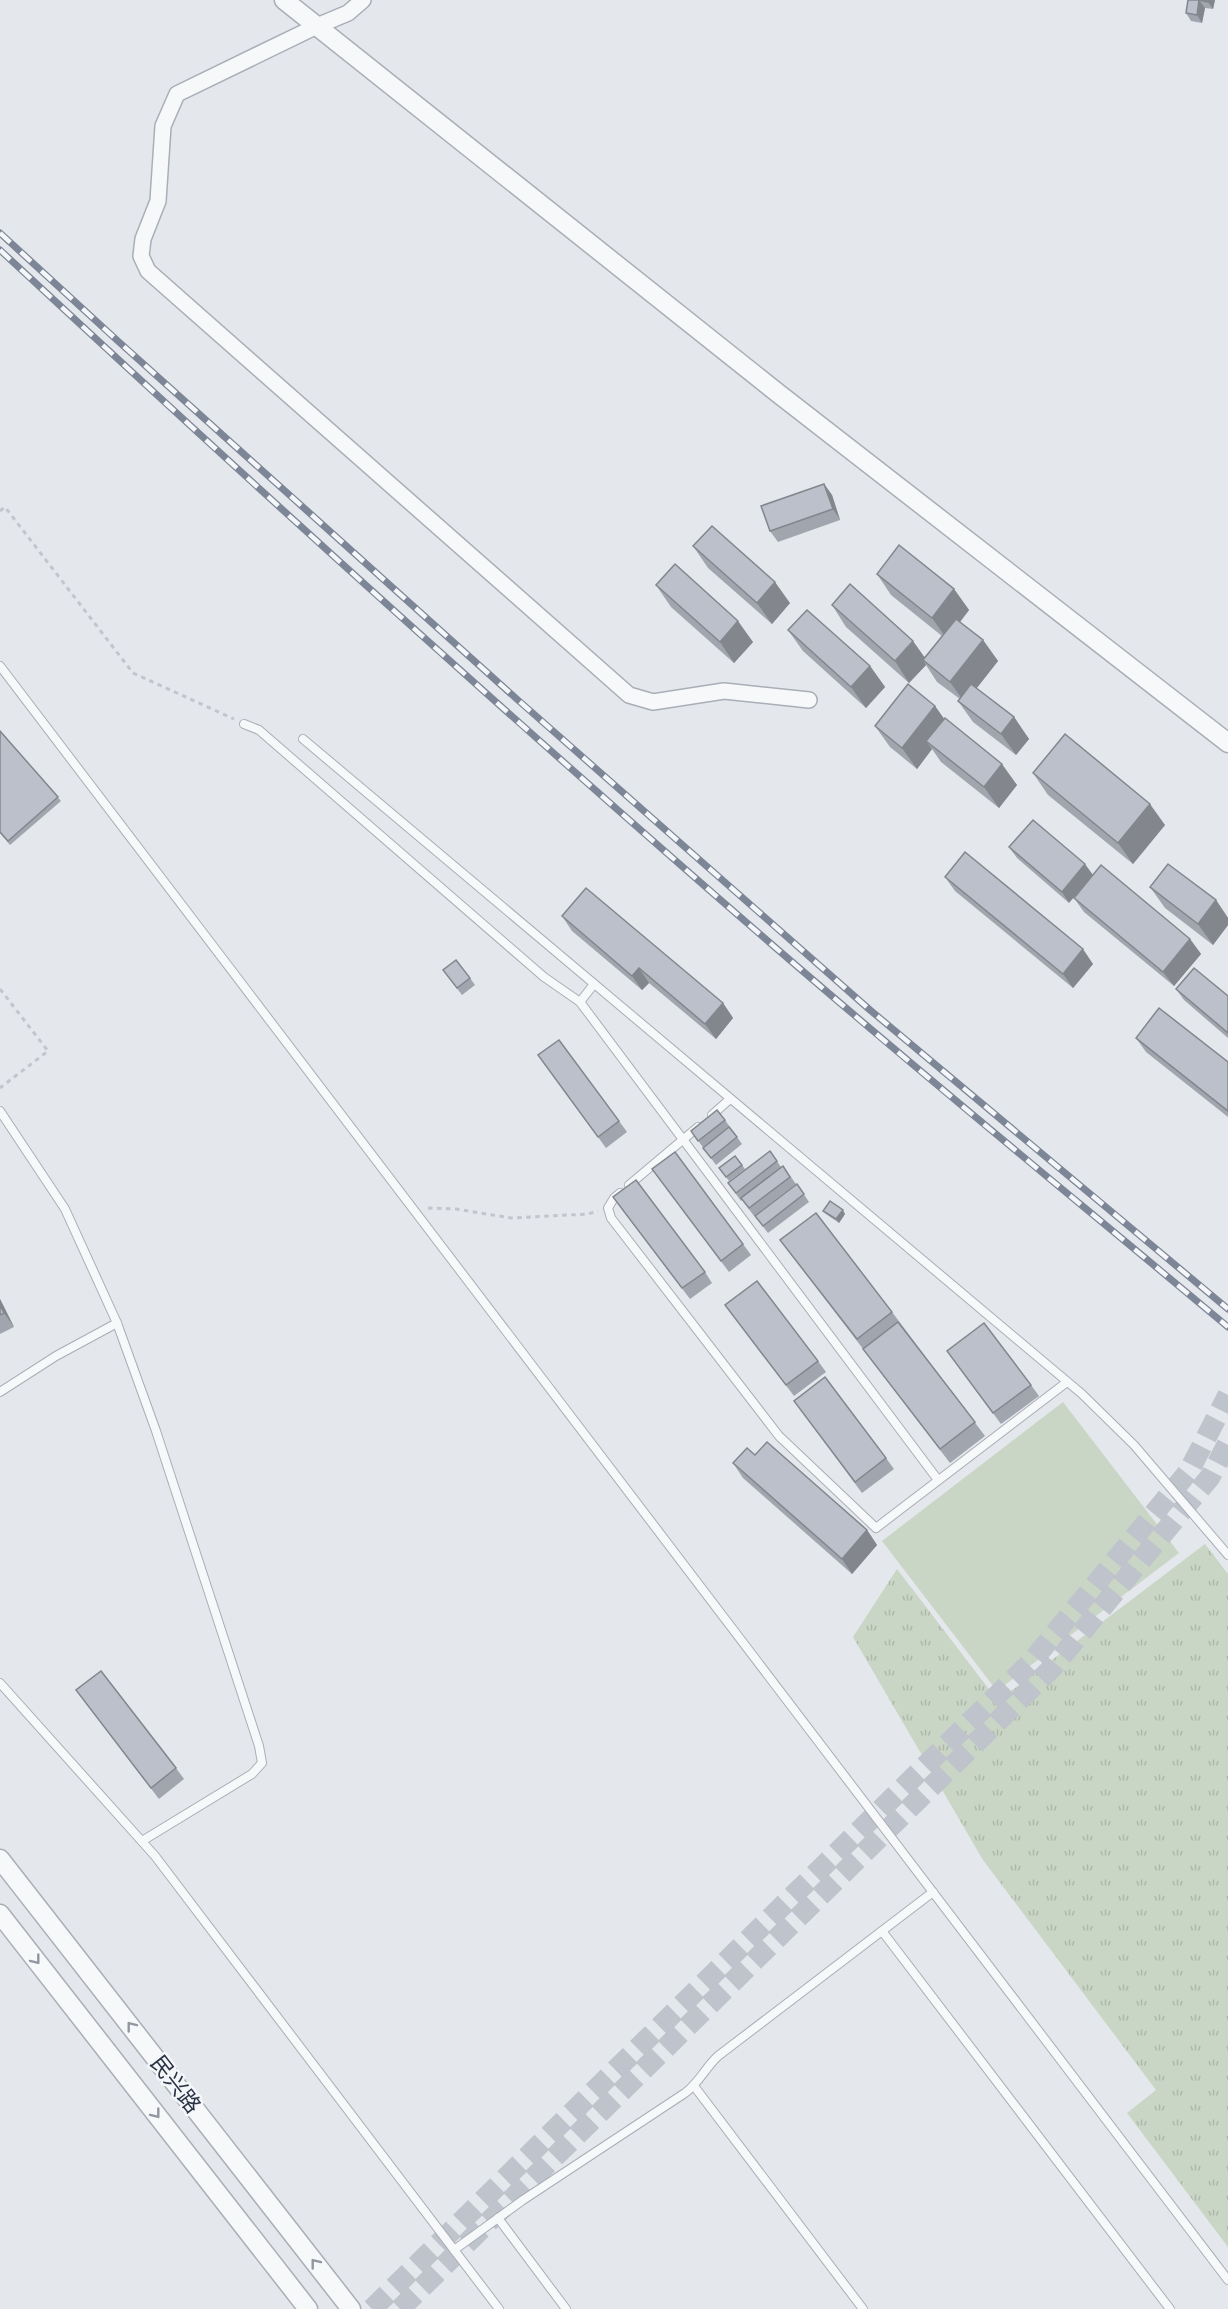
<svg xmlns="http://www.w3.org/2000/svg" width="1228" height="2309" font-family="Karla,'Noto Sans SC',sans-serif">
	<defs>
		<pattern id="grass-tufts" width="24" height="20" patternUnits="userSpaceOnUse" patternTransform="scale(1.5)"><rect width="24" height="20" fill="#c9d6c5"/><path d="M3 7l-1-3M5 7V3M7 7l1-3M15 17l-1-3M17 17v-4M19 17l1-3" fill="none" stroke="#adb8ab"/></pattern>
	</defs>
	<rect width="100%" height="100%" fill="#e4e7ec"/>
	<!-- grass -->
	<polygon fill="url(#grass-tufts)" points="1205,1544 1228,1574 1228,2247 1127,2113 1156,2090 983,1860 853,1637 897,1569 998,1701"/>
	<!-- pitch -->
	<polygon fill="#c9d6c5" points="1063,1402 1179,1553 997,1691 882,1541"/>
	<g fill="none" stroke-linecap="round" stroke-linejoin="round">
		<!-- secondary-tunnel -->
		<g stroke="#bfc3cb" stroke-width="21" stroke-dasharray="21 10" stroke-linecap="butt">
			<polyline points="372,2309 1032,1661 1189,1471 1228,1395"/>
			<polyline points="400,2309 1053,1667 1210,1477 1228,1443"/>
		</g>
		<defs>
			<g id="service">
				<polyline points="0,666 1228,2280"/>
				<polyline points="244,724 259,730 544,977 580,1002 938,1480"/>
				<polyline points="303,739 1082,1394 1134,1445 1228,1555"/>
				<polyline points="580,1002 594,984"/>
				<polyline points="0,1111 65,1209 117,1323 156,1431 259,1746 262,1763 252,1774 142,1841"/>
				<polyline points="712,1115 730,1099"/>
				<polyline points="629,1185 698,1127"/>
				<polyline points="620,1193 614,1198 608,1208 611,1218 779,1436 876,1528 1067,1382"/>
				<polyline points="0,1392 56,1356 117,1323"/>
				<polyline points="0,1683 155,1856 499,2309"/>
				<polyline points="882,1931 1170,2309"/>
				<polyline points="694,2086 863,2309"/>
				<polyline points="498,2218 566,2309"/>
				<path d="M454,2250L523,2200L685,2093C699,2083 705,2068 718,2056L933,1892"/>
			</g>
			<polyline id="minor" points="363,0 348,13 317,26 177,94 163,126 158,201 143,239 141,256 148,271 629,695 653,702 724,691 809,700"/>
			<g id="tertiary">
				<polyline points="284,0 779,394 1228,743"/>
				<polyline points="0,1859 351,2309"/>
				<polyline points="0,1914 308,2309"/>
			</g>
		</defs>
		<!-- service casing -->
		<use href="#service" stroke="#a9aeb7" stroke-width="10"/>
		<!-- minor casing -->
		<use href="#minor" stroke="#a9aeb7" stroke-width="18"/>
		<!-- tertiary casing -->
		<use href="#tertiary" stroke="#a9aeb7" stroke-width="21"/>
		<!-- path -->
		<g stroke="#c2c5cb" stroke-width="3" stroke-dasharray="4.5 4.5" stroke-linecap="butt">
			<polyline points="0,511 5,507 133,673 234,719"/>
			<polyline points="0,989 48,1051 0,1088"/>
			<polyline points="428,1208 456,1209 511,1218 588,1214 598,1211"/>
		</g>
		<!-- service -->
		<use href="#service" stroke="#f7f8fa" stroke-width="8"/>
		<!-- minor -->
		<use href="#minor" stroke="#f7f8fa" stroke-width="15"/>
		<!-- tertiary -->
		<use href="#tertiary" stroke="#f7f8fa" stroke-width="18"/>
		<defs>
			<g id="rail">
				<polyline points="0,233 119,342 519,701 870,1010 1228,1309"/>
				<path d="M0,250C253,485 508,716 769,942C920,1073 1075,1199 1228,1327"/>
			</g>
		</defs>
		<!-- rail casing -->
		<use href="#rail" stroke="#7d8696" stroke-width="7"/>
		<!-- rail -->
		<use href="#rail" stroke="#f4f6f9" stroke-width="4.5" stroke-dasharray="14" stroke-linecap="butt"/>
	</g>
	<!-- wall -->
	<g fill="#a1a5ae">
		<polygon points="1188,0 1215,0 1213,9 1205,8 1202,23 1191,21 1186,13"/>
		<polygon points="824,484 832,495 840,520 778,542 770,531"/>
		<polygon points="693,546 790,603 772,624 708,568"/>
		<polygon points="877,574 954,589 969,610 960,622 983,640 998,661 976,689 1014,717 1029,739 1016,755 973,722 958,701 960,699 937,682 926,665 909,683 846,627 832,605 925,657 942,636 891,595"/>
		<polygon points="656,585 753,642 734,663 671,607"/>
		<polygon points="788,630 870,666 885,687 866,708 803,651"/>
		<polygon points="935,706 944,719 1017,785 999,808 941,762 932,749 917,769 890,747 875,726"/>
		<polygon points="0,731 61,801 10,845 0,833"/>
		<polygon points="1033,773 1165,825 1133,864 1048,795"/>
		<polygon points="1033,820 1069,903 1017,858 1009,847"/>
		<polygon points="945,877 1093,964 1073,988 955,891"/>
		<polygon points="1150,887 1216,900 1228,918 1228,925 1213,945 1165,908"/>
		<polygon points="1074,898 1190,939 1201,954 1174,986 1084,912"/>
		<polygon points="562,916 723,1003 733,1018 716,1039 649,983 642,990 572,931"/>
		<polygon points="443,970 470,978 475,985 462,995"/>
		<polygon points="1176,989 1228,996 1228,1038 1184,1000"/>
		<polygon points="1136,1038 1228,1062 1228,1117 1146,1052"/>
		<polygon points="546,1066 619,1121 627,1132 606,1148"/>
		<polygon points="725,1120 742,1144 716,1165 691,1131"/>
		<polygon points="770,1151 781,1167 783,1166 796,1184 754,1216 742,1200 741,1201 728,1183"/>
		<polygon points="735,1156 745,1169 729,1181 719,1168"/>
		<polygon points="660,1180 743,1244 751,1255 729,1272"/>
		<polygon points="797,1184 809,1202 768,1233 755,1216"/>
		<polygon points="621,1208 705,1272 712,1283 690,1299"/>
		<polygon points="823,1211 845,1214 839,1223 826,1214"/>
		<polygon points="780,1240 892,1312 985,1436 950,1463"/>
		<polygon points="0,1299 14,1327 0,1334"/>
		<polygon points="725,1305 818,1361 826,1372 794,1396"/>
		<polygon points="955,1362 1031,1385 1039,1396 1001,1424"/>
		<polygon points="794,1401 886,1458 894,1469 862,1493"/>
		<polygon points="755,1455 867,1530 877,1545 852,1574 743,1478 733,1463"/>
		<polygon points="76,1690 176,1768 184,1779 159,1799"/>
	</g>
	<!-- shaded-wall -->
	<g fill="#83868d">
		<polygon points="1199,0 1205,8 1202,23 1197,15"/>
		<polygon points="1208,0 1215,0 1213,9 1208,2"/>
		<polygon points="824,484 832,495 840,520 833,509"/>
		<polygon points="775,582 790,603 772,624 757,603"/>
		<polygon points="954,589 969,610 947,639 932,618"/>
		<polygon points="738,621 753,642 734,663 720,642"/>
		<polygon points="983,640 998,661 965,703 950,682"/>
		<polygon points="913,641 928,662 923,660 926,665 909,683 895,661"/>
		<polygon points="870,666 885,687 866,708 851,687"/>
		<polygon points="935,706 950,727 926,741 932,749 917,769 902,748"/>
		<polygon points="1014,717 1029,739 1016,755 1001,734"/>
		<polygon points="1002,764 1017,785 999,808 984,787"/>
		<polygon points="1150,804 1165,825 1133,864 1118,843"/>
		<polygon points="1085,864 1093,875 1069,903 1062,892"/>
		<polygon points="1216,900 1228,918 1228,925 1213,945 1198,924"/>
		<polygon points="1190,939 1201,954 1174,986 1163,972"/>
		<polygon points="1083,949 1093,964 1073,988 1063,974"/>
		<polygon points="639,968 649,983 642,990 632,976"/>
		<polygon points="723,1003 733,1018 716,1039 705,1024"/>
		<polygon points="843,1210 845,1214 839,1223 836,1219"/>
		<polygon points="0,1299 14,1327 4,1313 0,1305"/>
		<polygon points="867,1530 877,1545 852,1574 842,1559"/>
	</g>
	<!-- building -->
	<g fill="#bbc0ca" stroke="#83868d" stroke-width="1.5">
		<polygon points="1188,0 1208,0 1208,2 1199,0 1197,15 1186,13"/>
		<polygon points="824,484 833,509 770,531 761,506"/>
		<polygon points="712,526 775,582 757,603 693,546"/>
		<polygon points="899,545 954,589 932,618 877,574"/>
		<polygon points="675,564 738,621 720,642 656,585"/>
		<polygon points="850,584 913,641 895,661 832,605"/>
		<polygon points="807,610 870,666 851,687 788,630"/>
		<polygon points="956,619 983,640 950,682 923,660"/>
		<polygon points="908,684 935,706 902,748 875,726"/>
		<polygon points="971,684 1014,717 1001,734 958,701"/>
		<polygon points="945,718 1002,764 984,787 926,741"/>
		<polygon points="0,731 58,797 8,841 0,832"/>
		<polygon points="1065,734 1150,804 1118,843 1033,773"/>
		<polygon points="1033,820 1085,864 1062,892 1009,847"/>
		<polygon points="965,852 1083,949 1063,974 945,877"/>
		<polygon points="1168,864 1216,900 1198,924 1150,887"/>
		<polygon points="1101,865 1190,939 1163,972 1074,898"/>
		<polygon points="586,888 723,1003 705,1024 639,968 632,976 562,916"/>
		<polygon points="456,960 470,978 457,988 443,970"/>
		<polygon points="1194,968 1228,996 1228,1033 1176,989"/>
		<polygon points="1159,1008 1228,1062 1228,1111 1136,1038"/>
		<polygon points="559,1040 619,1121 598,1137 538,1055"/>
		<polygon points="717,1110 725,1120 698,1141 691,1131"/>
		<polygon points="729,1127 737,1137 711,1158 703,1148"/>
		<polygon points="770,1151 777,1161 736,1193 728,1183"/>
		<polygon points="675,1152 743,1244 721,1261 652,1169"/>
		<polygon points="735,1156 742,1165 726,1177 719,1168"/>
		<polygon points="783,1166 790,1177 749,1208 741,1198"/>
		<polygon points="636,1180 705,1272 682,1288 613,1197"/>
		<polygon points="797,1184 804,1194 763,1226 755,1216"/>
		<polygon points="830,1201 843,1210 836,1219 823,1211"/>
		<polygon points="816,1213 892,1312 857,1339 780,1240"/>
		<polygon points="757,1281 818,1361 786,1385 725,1305"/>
		<polygon points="0,1305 4,1313 0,1315"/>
		<polygon points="898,1322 975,1422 940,1449 863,1349"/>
		<polygon points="984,1323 1031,1385 993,1413 947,1351"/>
		<polygon points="825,1377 886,1458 855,1482 794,1401"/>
		<polygon points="767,1442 867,1530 842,1559 733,1463 747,1448 755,1455"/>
		<polygon points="101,1671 176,1768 151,1788 76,1690"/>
	</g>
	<!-- one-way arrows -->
	<defs><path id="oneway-chevron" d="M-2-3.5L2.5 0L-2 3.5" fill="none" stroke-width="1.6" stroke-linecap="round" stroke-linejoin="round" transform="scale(1.5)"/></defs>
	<g stroke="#9196a0">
		<use href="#oneway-chevron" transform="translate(36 1960) rotate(52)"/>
		<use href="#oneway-chevron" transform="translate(131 2026) rotate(-128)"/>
		<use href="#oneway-chevron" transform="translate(156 2114) rotate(52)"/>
		<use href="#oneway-chevron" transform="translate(315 2263) rotate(-128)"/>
	</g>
	<g text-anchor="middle" stroke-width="5" stroke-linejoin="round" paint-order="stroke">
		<!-- street labels -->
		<g font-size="22" fill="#2b3445" stroke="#f4f6f9">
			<text transform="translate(176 2084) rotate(52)" y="8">民兴路</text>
		</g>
	</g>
</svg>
